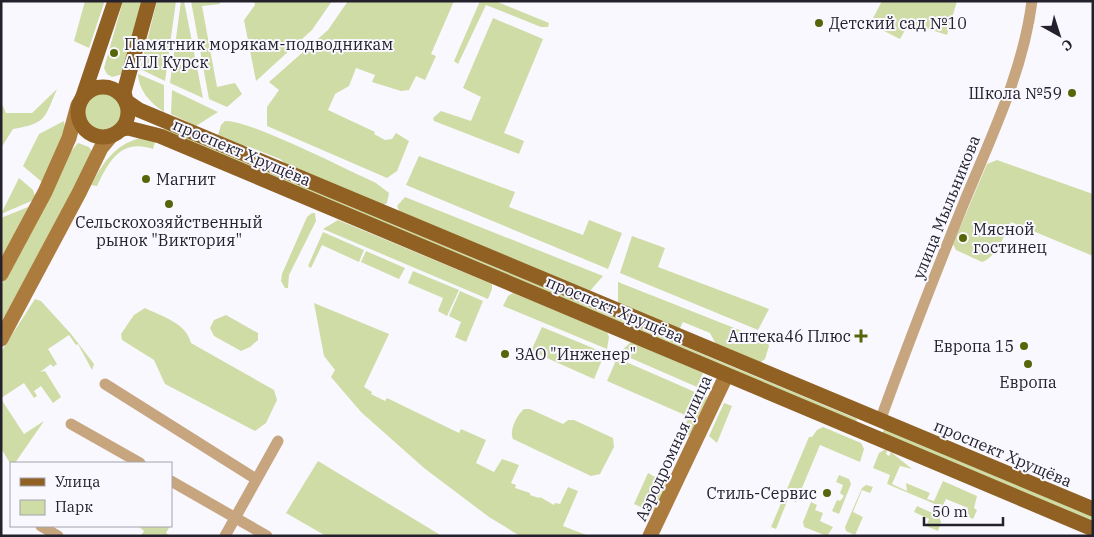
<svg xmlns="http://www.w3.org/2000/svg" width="1094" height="537" font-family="'IBM Plex Serif',serif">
	<rect width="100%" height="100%" fill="#f9f8ff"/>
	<!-- green -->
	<g fill="#cfdca5">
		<polygon points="85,1 103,1 104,3 89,48 74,41"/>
		<polygon points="123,1 144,1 123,74 112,77 107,74 104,68"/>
		<polygon points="157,1 176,1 165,81 140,69"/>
		<polygon points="181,1 184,1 203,98 170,83"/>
		<polygon points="191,1 219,1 220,4 202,6 217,87 235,83 242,94 227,107 209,99"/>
		<polygon points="254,1 332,1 312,30 256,81 244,20 255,5"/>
		<polygon points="348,1 454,1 431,54 436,56 425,80 416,76 409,90 401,91 372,82 375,75 356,68 349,86 335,94 328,110 375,132 374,134 385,140 392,139 396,133 409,141 397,171 387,178 267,126 267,107 279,90 269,82 328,30"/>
		<polygon points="480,1 495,1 549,23 548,27 541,27 486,5 458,64 454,61"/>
		<polygon points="882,1 957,1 947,35 909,23 900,39 870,24"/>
		<polygon points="493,18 543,39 504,133 524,141 519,154 434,121 433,118 441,111 471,121 481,97 463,88"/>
		<path d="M138,74L164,85V112C151,103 139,92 138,74Z"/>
		<path d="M57,89C44,119 47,123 13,129L1,148V102L6,113H32Z"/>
		<polygon points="172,90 218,112 196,126 171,114"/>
		<circle cx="102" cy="112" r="20"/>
		<polygon points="64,121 65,129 43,183 23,166 39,134"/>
		<path d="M225,121C250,120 347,170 376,183L389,193L387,203L380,207L287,165L280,159L247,146H238L218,135L221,125Z"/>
		<polygon points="165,128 857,419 856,423 163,133"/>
		<path d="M140,138L155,142L153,149C121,138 109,161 97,186L91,185C103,163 114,145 140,138Z"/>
		<polygon points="78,143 89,147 92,152 91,159 1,328 1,286 68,155"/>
		<polygon points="419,156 515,192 509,207 583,235 589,220 622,233 608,269 406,185"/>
		<path d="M997,160L1093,194V256L1011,222C1004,235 997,257 982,262L956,250L953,244L987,164Z"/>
		<polygon points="19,178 33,190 36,199 1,214"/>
		<polygon points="405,197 603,276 589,292 401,215 397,206"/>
		<polygon points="33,205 1,263 1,218"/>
		<polygon points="312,213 315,213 316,221 289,275 288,288 285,288 281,281 282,274 307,217"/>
		<polygon points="338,220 492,284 492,289 488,299 323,229"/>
		<polygon points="323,232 364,250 359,262 322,245 311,268 308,266"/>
		<polygon points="632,236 665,248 658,267 769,309 758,330 620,273"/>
		<polygon points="366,251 405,268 399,279 361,262"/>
		<polygon points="413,271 459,290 447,316 438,311 443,298 408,283"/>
		<polygon points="618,282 767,341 769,346 765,359 758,364 717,346 710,333 683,322 680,328 674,329 618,305"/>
		<polygon points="460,291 483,301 466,342 455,337 461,322 449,316"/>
		<polygon points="513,293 607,332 609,337 607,349 503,306 508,296"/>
		<polygon points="35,299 41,301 71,334 94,364 92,370 78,344 76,345 69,335 48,349 57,364 53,367 51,364 40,372 45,371 61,397 53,403 41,386 34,391 37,396 34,398 24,383 1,398 1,352"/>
		<polygon points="314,303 389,334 364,387 372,392 371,394 385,401 387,398 459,433 461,429 486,440 476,463 494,472 502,459 519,465 511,483 516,485 515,488 530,493 530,495 539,498 540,497 554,505 555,503 560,504 568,487 578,491 563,526 589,536 520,536 489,517 424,468 361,412 331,377 335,370 324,356"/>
		<path d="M145,308C163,317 186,323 191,343L274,390L277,400L266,423L255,431L165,384L154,360L122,340L121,334L134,315Z"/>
		<polygon points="226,315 258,333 258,340 250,347 241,351 214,336 210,328 214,320"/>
		<polygon points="542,327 605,353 594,379 531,351"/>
		<polygon points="631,342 703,373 697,387 619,353"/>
		<polygon points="617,358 695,392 685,415 607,381"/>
		<polygon points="699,394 707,397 705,403 690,435 680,437"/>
		<polygon points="1,399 24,434 44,421 15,463 11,465 1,448"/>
		<polygon points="724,403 732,406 717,443 709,436"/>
		<path d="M524,409H530L563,424L568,420H574L613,438L614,447L600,474L591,476L513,439C509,430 517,415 524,409Z"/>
		<polygon points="823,427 861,443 864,449 860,462 820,445 796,502 788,499 776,529 771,527 809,437 812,437 817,430"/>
		<polygon points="885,427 1093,515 1093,522 882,434"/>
		<polygon points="884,450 887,450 886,454 889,456 891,452 912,469 900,466 892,484 907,491 906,483 930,493 927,499 934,501 943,481 977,496 974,508 977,510 973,519 965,515 968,508 946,499 942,507 887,484 890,475 873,468 879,453"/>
		<polygon points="318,461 442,536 326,536 286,513"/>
		<polygon points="665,471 671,478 656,511 646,512"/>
		<polygon points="648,473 657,478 643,508 634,504"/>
		<polygon points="839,475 849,479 851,484 839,514 832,511 837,500 840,501 844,496 840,493 843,485 836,482"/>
		<polygon points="866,485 873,487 870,493 862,490 853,512 863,517 855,535 846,531 845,527 862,488"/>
		<polygon points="811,502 817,505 815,510 823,513 820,521 833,527 827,536 804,527 803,522"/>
		<polygon points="917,506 939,516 941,522 938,531 926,526 929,519 914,512"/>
		<polygon points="138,526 170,526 166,533 170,536 141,536 144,531"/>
	</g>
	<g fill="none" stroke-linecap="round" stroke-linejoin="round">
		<!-- street -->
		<g stroke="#c7a57f" stroke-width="11">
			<polyline points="105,384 256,479"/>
			<path d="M880,421C906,349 934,277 963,205C990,139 1023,73 1032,1"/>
			<polyline points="71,424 140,463"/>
			<polyline points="171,481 267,536"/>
			<polyline points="41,526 58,536"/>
			<polyline points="225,536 278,441"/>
		</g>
		<!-- secondary -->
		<g stroke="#ac7c3f" stroke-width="15">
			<polyline points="1,274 45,192 69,138 78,105"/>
			<polyline points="1,339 79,193 101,148 111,136"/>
			<polyline points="650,536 726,376"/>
		</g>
		<!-- primary -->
		<g stroke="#906122" stroke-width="15">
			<circle cx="103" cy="112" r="25"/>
			<polyline points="83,96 115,1"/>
			<polyline points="126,101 139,110 1093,509"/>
			<polyline points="126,101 124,92 149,1"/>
			<polyline points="122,129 128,128 160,136 1093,529"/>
		</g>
	</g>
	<!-- markers -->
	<g fill="#56650a" stroke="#f9f8ff" stroke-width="2">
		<circle cx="819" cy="23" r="5"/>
		<circle cx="114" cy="53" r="5"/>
		<circle cx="1072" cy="93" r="5"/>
		<circle cx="146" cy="179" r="5"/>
		<circle cx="169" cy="204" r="5"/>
		<circle cx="963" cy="238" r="5"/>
		<path d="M858.5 328.5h5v5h5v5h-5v5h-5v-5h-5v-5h5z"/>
		<circle cx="1024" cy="346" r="5"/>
		<circle cx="505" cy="354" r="5"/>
		<circle cx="1028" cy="364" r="5"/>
		<circle cx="827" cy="493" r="5"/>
	</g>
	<g text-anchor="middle" stroke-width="4" stroke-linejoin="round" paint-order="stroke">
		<!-- poi labels -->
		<g font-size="16" fill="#24212d" stroke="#f9f8ff" text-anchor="start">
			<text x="829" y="29">Детский сад №10</text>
			<text x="124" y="50">Памятник морякам-подводникам<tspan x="124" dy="18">АПЛ Курск</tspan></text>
			<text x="1062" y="99" text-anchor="end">Школа №59</text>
			<text x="156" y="185">Магнит</text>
			<text x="169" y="228" text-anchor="middle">Сельскохозяйственный<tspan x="169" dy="18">рынок "Виктория"</tspan></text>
			<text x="973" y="235">Мясной<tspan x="973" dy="18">гостинец</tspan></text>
			<text x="851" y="342" text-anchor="end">Аптека46 Плюс</text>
			<text x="1014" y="352" text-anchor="end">Европа 15</text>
			<text x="515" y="360">ЗАО "Инженер"</text>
			<text x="1028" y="388" text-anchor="middle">Европа</text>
			<text x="817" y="499" text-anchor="end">Стиль-Сервис</text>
		</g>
		<!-- street labels -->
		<g font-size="16" fill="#24212d" stroke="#f9f8ff">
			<text transform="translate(242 152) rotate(23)" y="6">проспект Хрущёва</text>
			<text transform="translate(946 207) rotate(-68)" y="6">улица Мыльникова</text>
			<text transform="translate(615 309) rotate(23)" y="6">проспект Хрущёва</text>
			<text transform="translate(673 448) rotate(-65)" y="6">Аэродромная улица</text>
			<text transform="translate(1003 453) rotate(23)" y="6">проспект Хрущёва</text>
		</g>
	</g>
	<!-- border -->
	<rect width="1094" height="537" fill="none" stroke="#24212d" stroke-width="5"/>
	<!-- legend -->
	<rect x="10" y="462" width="162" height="65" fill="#f9f8ff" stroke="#a4a2ab"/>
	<rect x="20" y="478" width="25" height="8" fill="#906122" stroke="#a4a2ab"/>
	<text x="55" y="487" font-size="15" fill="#24212d">Улица</text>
	<rect x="20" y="500" width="25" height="15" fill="#cfdca5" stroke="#a4a2ab"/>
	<text x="55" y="512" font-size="15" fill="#24212d">Парк</text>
	<!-- north arrow -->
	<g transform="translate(1059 35) rotate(141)" stroke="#f9f8ff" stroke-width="4" paint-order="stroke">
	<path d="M0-4L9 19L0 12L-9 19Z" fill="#24212d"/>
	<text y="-8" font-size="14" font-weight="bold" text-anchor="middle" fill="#24212d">С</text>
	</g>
	<!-- scale -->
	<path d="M924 517v8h79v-8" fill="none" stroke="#24212d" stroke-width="2.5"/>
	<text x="932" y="517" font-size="15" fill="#24212d" stroke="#f9f8ff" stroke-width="4" paint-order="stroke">50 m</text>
</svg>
